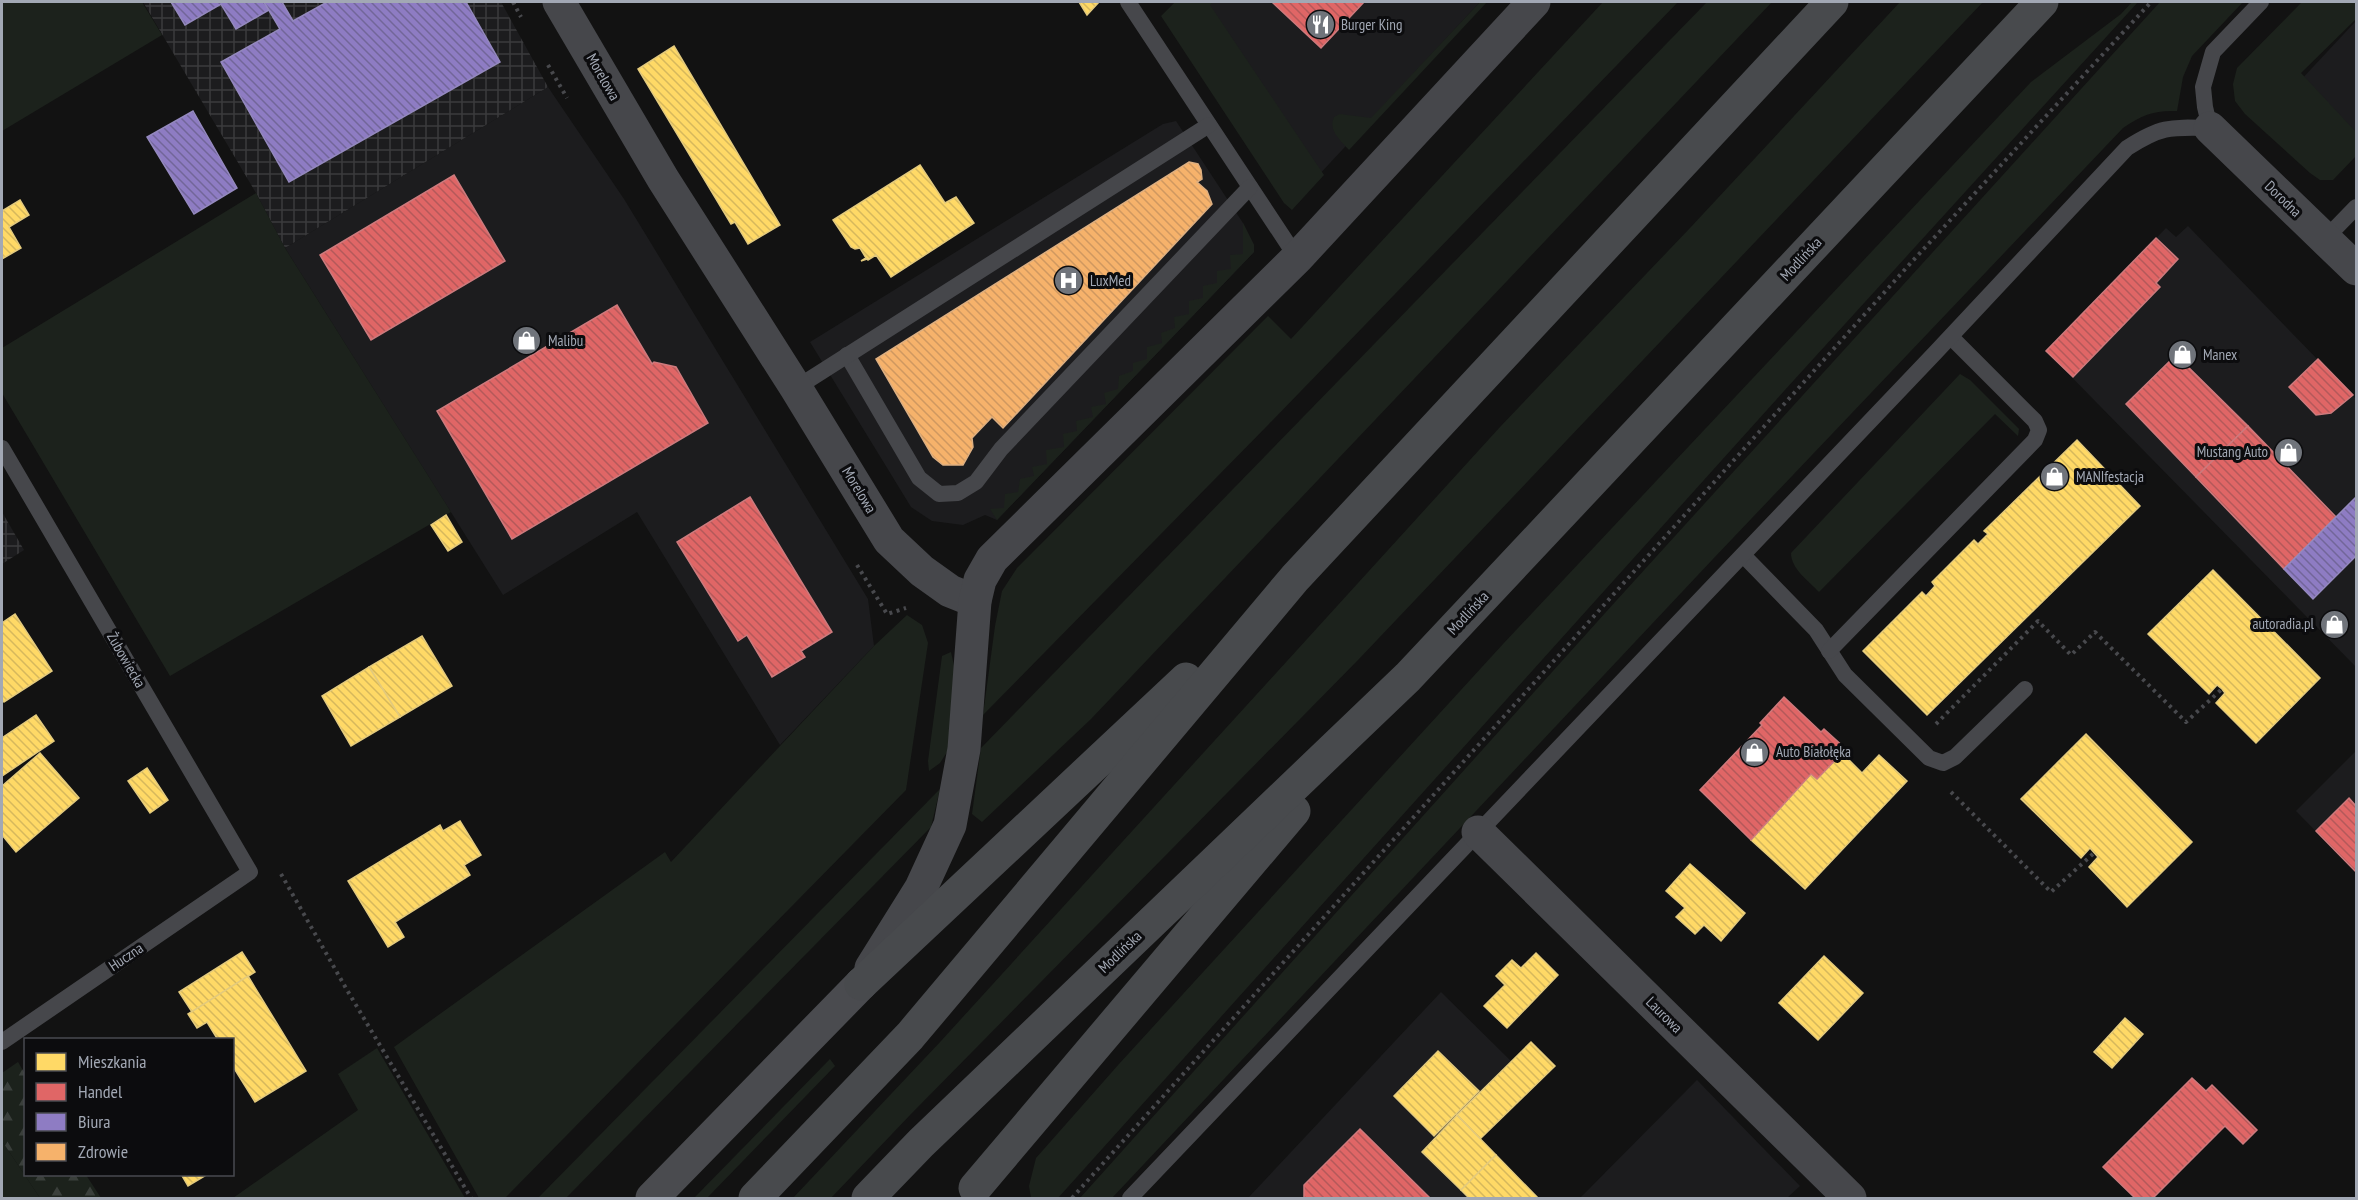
<svg xmlns="http://www.w3.org/2000/svg" width="2358" height="1200" font-family="'PT Sans Narrow',sans-serif">
	<defs>
		<pattern id="industrial-grid" width="8" height="8" patternUnits="userSpaceOnUse" patternTransform="scale(1.5)"><rect width="8" height="8" fill="#1c1c1e"/><path d="M0 4h8M4 0v8" fill="none" stroke="#3a3a3c"/></pattern>
		<pattern id="forest-firs" width="22" height="20" patternUnits="userSpaceOnUse" patternTransform="scale(1.5)"><rect width="22" height="20" fill="#1c221c"/><path d="M5 1l3.5 6h-7zM16 11l3.5 6h-7z" fill="#3a3f3b"/></pattern>
		<pattern id="homes-back-hatch" width="6" height="6" patternUnits="userSpaceOnUse" patternTransform="scale(1.5)"><rect width="6" height="6" fill="#ffd966"/><path d="M-1 5l2 2M0 0l6 6M5-1l2 2" fill="none" stroke="#d6b85c"/></pattern>
		<pattern id="shops-back-hatch" width="6" height="6" patternUnits="userSpaceOnUse" patternTransform="scale(1.5)"><rect width="6" height="6" fill="#e06666"/><path d="M-1 5l2 2M0 0l6 6M5-1l2 2" fill="none" stroke="#b4595a"/></pattern>
		<pattern id="offices-back-hatch" width="6" height="6" patternUnits="userSpaceOnUse" patternTransform="scale(1.5)"><rect width="6" height="6" fill="#8e7cc3"/><path d="M-1 5l2 2M0 0l6 6M5-1l2 2" fill="none" stroke="#726699"/></pattern>
		<pattern id="health-back-hatch" width="6" height="6" patternUnits="userSpaceOnUse" patternTransform="scale(1.5)"><rect width="6" height="6" fill="#f6b26b"/><path d="M-1 5l2 2M0 0l6 6M5-1l2 2" fill="none" stroke="#cf9860"/></pattern>
	</defs>
	<rect width="100%" height="100%" fill="#121212"/>
	<!-- built -->
	<g fill="#1c1c1e">
		<polygon points="1201,2 1480,2 1316,178"/>
		<polygon points="2356,21 2356,139 2299,82"/>
		<polygon points="548,87 624,199 868,599 874,646 780,745 637,512 503,595 285,248"/>
		<polygon points="1176,121 1243,223 1254,245 1254,252 997,520 985,515 963,525 932,521 911,507 810,342 1163,124"/>
		<polygon points="2188,226 2356,399 2356,667 2046,351 2166,228 2176,237"/>
		<polygon points="2356,751 2356,872 2296,811"/>
		<polygon points="1441,992 1511,1061 1422,1151 1469,1198 1248,1198"/>
		<polygon points="1697,1080 1800,1186 1787,1198 1580,1198"/>
	</g>
	<!-- industrial -->
	<g fill="url(#industrial-grid)">
		<polygon points="143,2 501,2 548,87 285,248 256,193"/>
		<polygon points="2,512 24,550 2,564"/>
	</g>
	<!-- grass -->
	<g fill="#1c221c">
		<polygon points="2,2 142,2 162,35 2,131"/>
		<polygon points="1175,2 1213,2 1210,5 1324,175 1292,210 1284,203 1161,16"/>
		<path d="M1480,2H1487L1349,150C1340,140 1328,130 1334,117L1340,114L1371,118Z"/>
		<polygon points="1603,2 1678,2 1268,425 983,715 995,626 1002,591 1017,568 1268,316 1291,339"/>
		<polygon points="1707,2 1772,2 1091,719 982,822 972,814 981,748"/>
		<polygon points="1900,2 1983,2 1359,659 911,1114 831,1198 793,1198 941,1041 1500,427 1690,228"/>
		<polygon points="2132,2 2138,2 1784,391 1058,1198 1031,1198 1029,1186 1036,1158 1119,1064 1503,644 2031,82 2121,14"/>
		<path d="M2160,2H2243L2192,56L2183,77L2177,111C2155,110 2141,115 2123,128L1713,559L1112,1198H1080L1606,612Z"/>
		<polygon points="2302,2 2356,2 2356,19 2301,73 2356,132 2356,156 2333,180 2320,180 2310,173 2245,114 2235,101 2233,84 2237,68"/>
		<polygon points="256,193 285,248 451,512 170,676 2,393 2,348"/>
		<polygon points="1243,223 1254,245 1254,252 997,520 990,509 1004,508 1005,494 1018,492 1020,479 1034,476 1032,467 1047,464 1046,450 1064,447 1063,434 1077,431 1076,421 1093,417 1091,407 1106,404 1104,393 1118,389 1119,376 1133,371 1133,363 1147,359 1147,347 1162,343 1161,333 1175,328 1174,317 1189,314 1189,301 1203,298 1203,286 1217,283 1217,271 1231,269 1230,255 1243,254"/>
		<path d="M1960,374L1970,380L2019,429L2018,436L1995,414L1819,592C1809,581 1791,569 1791,553Z"/>
		<polygon points="907,615 922,625 928,643 906,790 505,1198 479,1198 394,1047 665,852 671,862 874,646"/>
		<polygon points="951,652 957,679 949,749 940,763 929,771 928,761 942,656"/>
		<polygon points="940,789 931,827 566,1198 538,1198"/>
		<polygon points="377,1048 465,1198 233,1198 358,1110 338,1074"/>
		<polygon points="830,1059 835,1066 707,1198 694,1198"/>
		<polygon points="2,1141 40,1198 2,1198"/>
	</g>
	<!-- forest -->
	<polygon fill="url(#forest-firs)" points="18,1062 25,1074 26,1174 86,1175 101,1198 40,1198 2,1141 2,1073"/>
	<!-- homes -->
	<g fill="url(#homes-back-hatch)" stroke="#e3ca7d" stroke-width="1.5">
		<polygon points="1079,2 1099,2 1087,15"/>
		<polygon points="674,46 780,225 748,244 735,222 731,224 638,69"/>
		<polygon points="920,165 945,203 956,197 974,223 891,277 876,255 868,260 867,259 861,261 866,258 860,248 855,249 851,247 833,220"/>
		<polygon points="20,200 29,215 9,227 21,248 2,259 2,211"/>
		<polygon points="2077,440 2140,506 1927,715 1863,651 1922,592 1926,596 1935,586 1932,582 1974,540 1978,544 1988,534 1984,531"/>
		<polygon points="446,515 462,542 448,551 431,525"/>
		<polygon points="2213,570 2320,678 2256,743 2216,703 2225,693 2222,689 2217,685 2209,694 2148,634"/>
		<polygon points="15,614 52,671 4,702 2,699 2,623"/>
		<polygon points="422,636 452,686 400,717 369,667"/>
		<polygon points="369,667 400,717 351,746 322,696"/>
		<polygon points="36,715 54,741 2,776 2,738"/>
		<polygon points="2086,734 2192,842 2127,907 2089,867 2098,857 2090,848 2081,858 2021,799"/>
		<polygon points="40,753 79,798 16,852 2,835 2,786"/>
		<polygon points="1842,753 1862,773 1879,755 1907,781 1805,889 1751,840 1811,774 1817,779"/>
		<polygon points="147,768 168,800 150,813 128,781"/>
		<polygon points="460,821 481,855 464,865 470,875 395,922 404,937 388,947 348,881 440,825 443,831"/>
		<polygon points="1690,864 1745,913 1721,941 1704,925 1695,934 1676,917 1685,908 1666,891"/>
		<polygon points="242,952 255,972 192,1012 179,992"/>
		<polygon points="1536,953 1558,975 1507,1028 1484,1006 1505,985 1496,976 1512,960 1521,968"/>
		<polygon points="1824,956 1863,993 1818,1040 1779,1003"/>
		<polygon points="248,976 306,1071 255,1102 232,1065 232,1040 218,1040 207,1022 197,1028 188,1014"/>
		<polygon points="2125,1018 2143,1034 2112,1068 2094,1052"/>
		<polygon points="1531,1042 1555,1066 1480,1139 1457,1115"/>
		<polygon points="1438,1051 1479,1091 1434,1136 1394,1096"/>
		<polygon points="1457,1115 1496,1155 1461,1190 1422,1152"/>
		<polygon points="1496,1155 1538,1198 1469,1198 1461,1190"/>
		<polygon points="181,1174 208,1174 188,1186"/>
	</g>
	<!-- shops -->
	<g fill="url(#shops-back-hatch)" stroke="#cd7a7d" stroke-width="1.5">
		<polygon points="1272,2 1364,2 1321,48"/>
		<polygon points="454,175 505,261 371,340 320,255"/>
		<polygon points="2156,238 2178,259 2156,283 2160,287 2073,377 2046,351"/>
		<polygon points="617,305 652,364 654,362 676,367 708,423 512,539 437,411"/>
		<polygon points="2176,355 2248,426 2196,477 2126,404"/>
		<polygon points="2318,359 2353,395 2331,413 2316,415 2289,387"/>
		<polygon points="2248,426 2336,517 2284,569 2196,477"/>
		<polygon points="750,497 832,632 801,651 805,657 772,677 747,635 738,641 677,542"/>
		<polygon points="1784,697 1821,732 1824,729 1846,749 1817,779 1811,774 1751,840 1700,790 1762,725 1760,723"/>
		<polygon points="2349,798 2356,806 2356,872 2316,831"/>
		<polygon points="2192,1078 2206,1091 2212,1085 2257,1130 2243,1144 2225,1126 2153,1198 2135,1198 2103,1167"/>
		<polygon points="1360,1129 1430,1198 1304,1198 1304,1185"/>
	</g>
	<!-- offices -->
	<g fill="url(#offices-back-hatch)" stroke="#9489be" stroke-width="1.5">
		<polygon points="171,2 264,2 269,10 236,29 221,4 185,25"/>
		<polygon points="264,2 282,2 293,21 327,2 466,2 500,62 289,182 221,62 280,29"/>
		<polygon points="193,111 237,188 194,214 147,137"/>
		<polygon points="2356,497 2356,556 2313,599 2284,569"/>
	</g>
	<!-- health -->
	<polygon fill="url(#health-back-hatch)" stroke="#ddaf81" stroke-width="1.5" points="1189,162 1198,164 1201,170 1202,179 1197,182 1207,191 1212,204 1003,428 992,417 972,438 973,447 963,465 943,465 933,457 876,359"/>
	<g fill="none" stroke-linecap="round" stroke-linejoin="round">
		<!-- path -->
		<g stroke="#48494d" stroke-width="4" stroke-dasharray="3 4.5" stroke-linecap="butt">
			<polyline points="513,2 521,17"/>
			<polyline points="548,65 567,98"/>
			<polyline points="857,565 887,614 906,608"/>
			<polyline points="1936,724 2038,621 2071,655 2095,632 2186,722 2222,689"/>
			<polyline points="1951,792 2051,892 2094,853"/>
			<polyline points="281,874 347,990 471,1198"/>
			<polyline points="1072,1198 1908,266 2151,2"/>
		</g>
		<!-- service -->
		<g stroke="#46474b" stroke-width="16">
			<polyline points="1128,2 1297,258"/>
			<polyline points="2325,239 2356,207"/>
			<polyline points="847,355 919,478 939,494 958,493 976,482 1001,449 1250,187"/>
			<polyline points="796,388 1209,125"/>
			<polyline points="2,448 250,872 2,1042"/>
			<polyline points="1743,555 1816,630 1845,675 1929,758 1943,763 1955,757 2025,689"/>
			<polyline points="1829,651 2035,440 2039,430 2035,421 1951,337"/>
			<path d="M1130,1198L1935,353L2127,148C2161,126 2170,127 2210,128L2205,107L2203,87L2213,52L2261,2"/>
		</g>
		<!-- minor -->
		<g stroke="#46474b" stroke-width="33">
			<polyline points="559,2 663,179 796,388 889,540 922,571 950,591 975,601"/>
			<polyline points="2210,128 2356,269"/>
			<polyline points="1478,832 1850,1198"/>
			<polyline points="871,968 921,888 950,825 964,749 975,601 980,580 992,559 1297,258 1534,2"/>
		</g>
		<!-- secondary -->
		<polyline stroke="#4a4b4f" stroke-width="33" points="652,1198 861,984"/>
		<!-- primary -->
		<g stroke="#484a4d" stroke-width="33">
			<polyline points="861,984 1186,679"/>
			<polyline points="975,1188 1294,811"/>
			<polyline points="755,1198 910,1036 1295,578 1832,2"/>
			<polyline points="868,1198 921,1143 1408,677 2042,2"/>
		</g>
	</g>
	<!-- icons -->
	<defs>
		<symbol id="restaurant-disc" viewBox="-11 -11 22 22"><circle r="9.5" fill="#70747b" stroke="#0c0c0e"/><path d="M-5-6h1v4h1v-4h1v4h1v-4h1v5L-1.5 .5V6h-2V.5L-5-1ZM5-6V6H3V1.5H1.5Q1.5-4 5-6Z" fill="#fff"/></symbol>
		<symbol id="hospital-disc" viewBox="-11 -11 22 22"><circle r="9.5" fill="#70747b" stroke="#0c0c0e"/><path d="M-5-5h3v3.5h4V-5h3V5h-3V1.5h-4V5h-3Z" fill="#fff"/></symbol>
		<symbol id="shop-disc" viewBox="-11 -11 22 22"><circle r="9.5" fill="#70747b" stroke="#0c0c0e"/><path d="M-5-2.5h2.3a2.7 3.5 0 0 1 5.4 0H5L5.5 6h-11ZM-1.5-2.5h3a1.5 2.3 0 0 0-3 0Z" fill="#fff"/></symbol>
	</defs>
	<g fill-rule="evenodd">
		<use href="#restaurant-disc" x="1304" y="8" width="33" height="33"/>
		<use href="#hospital-disc" x="1052" y="264" width="33" height="33"/>
		<use href="#shop-disc" x="510" y="324" width="33" height="33"/>
		<use href="#shop-disc" x="2166" y="338" width="33" height="33"/>
		<use href="#shop-disc" x="2272" y="436" width="33" height="33"/>
		<use href="#shop-disc" x="2038" y="460" width="33" height="33"/>
		<use href="#shop-disc" x="2318" y="608" width="33" height="33"/>
		<use href="#shop-disc" x="1738" y="736" width="33" height="33"/>
	</g>
	<g text-anchor="middle" stroke-width="6" stroke-linejoin="round" paint-order="stroke">
		<!-- poi labels -->
		<g font-size="15" fill="#a2a8b4" stroke="#0c0c0e" text-anchor="start">
			<text x="1341" y="30">Burger King</text>
			<text x="1090" y="286">LuxMed</text>
			<text x="548" y="346">Malibu</text>
			<text x="2203" y="360">Manex</text>
			<text x="2268" y="457" text-anchor="end">Mustang Auto</text>
			<text x="2076" y="482">MANIfestacja</text>
			<text x="2314" y="629" text-anchor="end">autoradia.pl</text>
			<text x="1776" y="757">Auto Białołęka</text>
		</g>
		<!-- street labels -->
		<g font-size="15" fill="#a2a8b4" stroke="#0c0c0e">
			<text transform="translate(603 77) rotate(60)" y="5">Morelowa</text>
			<text transform="translate(2283 199) rotate(44)" y="5">Dorodna</text>
			<text transform="translate(1801 259) rotate(-47)" y="5">Modlińska</text>
			<text transform="translate(859 490) rotate(59)" y="5">Morelowa</text>
			<text transform="translate(1468 613) rotate(-47)" y="5">Modlińska</text>
			<text transform="translate(126 660) rotate(60)" y="5">Żubowiecka</text>
			<text transform="translate(1120 952) rotate(-44)" y="5">Modlińska</text>
			<text transform="translate(126 957) rotate(-34)" y="5">Huczna</text>
			<text transform="translate(1664 1015) rotate(45)" y="5">Laurowa</text>
		</g>
	</g>
	<!-- border -->
	<rect width="2358" height="1200" fill="none" stroke="#a2a8b4" stroke-width="6"/>
	<!-- legend -->
	<rect x="24" y="1038" width="210" height="138" fill="#0c0c0e" stroke="#484a50" stroke-width="1.5"/>
	<rect x="36" y="1053" width="30" height="18" fill="#ffd966" stroke="#484a50" stroke-width="1.5"/>
	<text x="78" y="1068" font-size="18" fill="#a2a8b4">Mieszkania</text>
	<rect x="36" y="1083" width="30" height="18" fill="#e06666" stroke="#484a50" stroke-width="1.5"/>
	<text x="78" y="1098" font-size="18" fill="#a2a8b4">Handel</text>
	<rect x="36" y="1113" width="30" height="18" fill="#8e7cc3" stroke="#484a50" stroke-width="1.5"/>
	<text x="78" y="1128" font-size="18" fill="#a2a8b4">Biura</text>
	<rect x="36" y="1143" width="30" height="18" fill="#f6b26b" stroke="#484a50" stroke-width="1.5"/>
	<text x="78" y="1158" font-size="18" fill="#a2a8b4">Zdrowie</text>
</svg>
